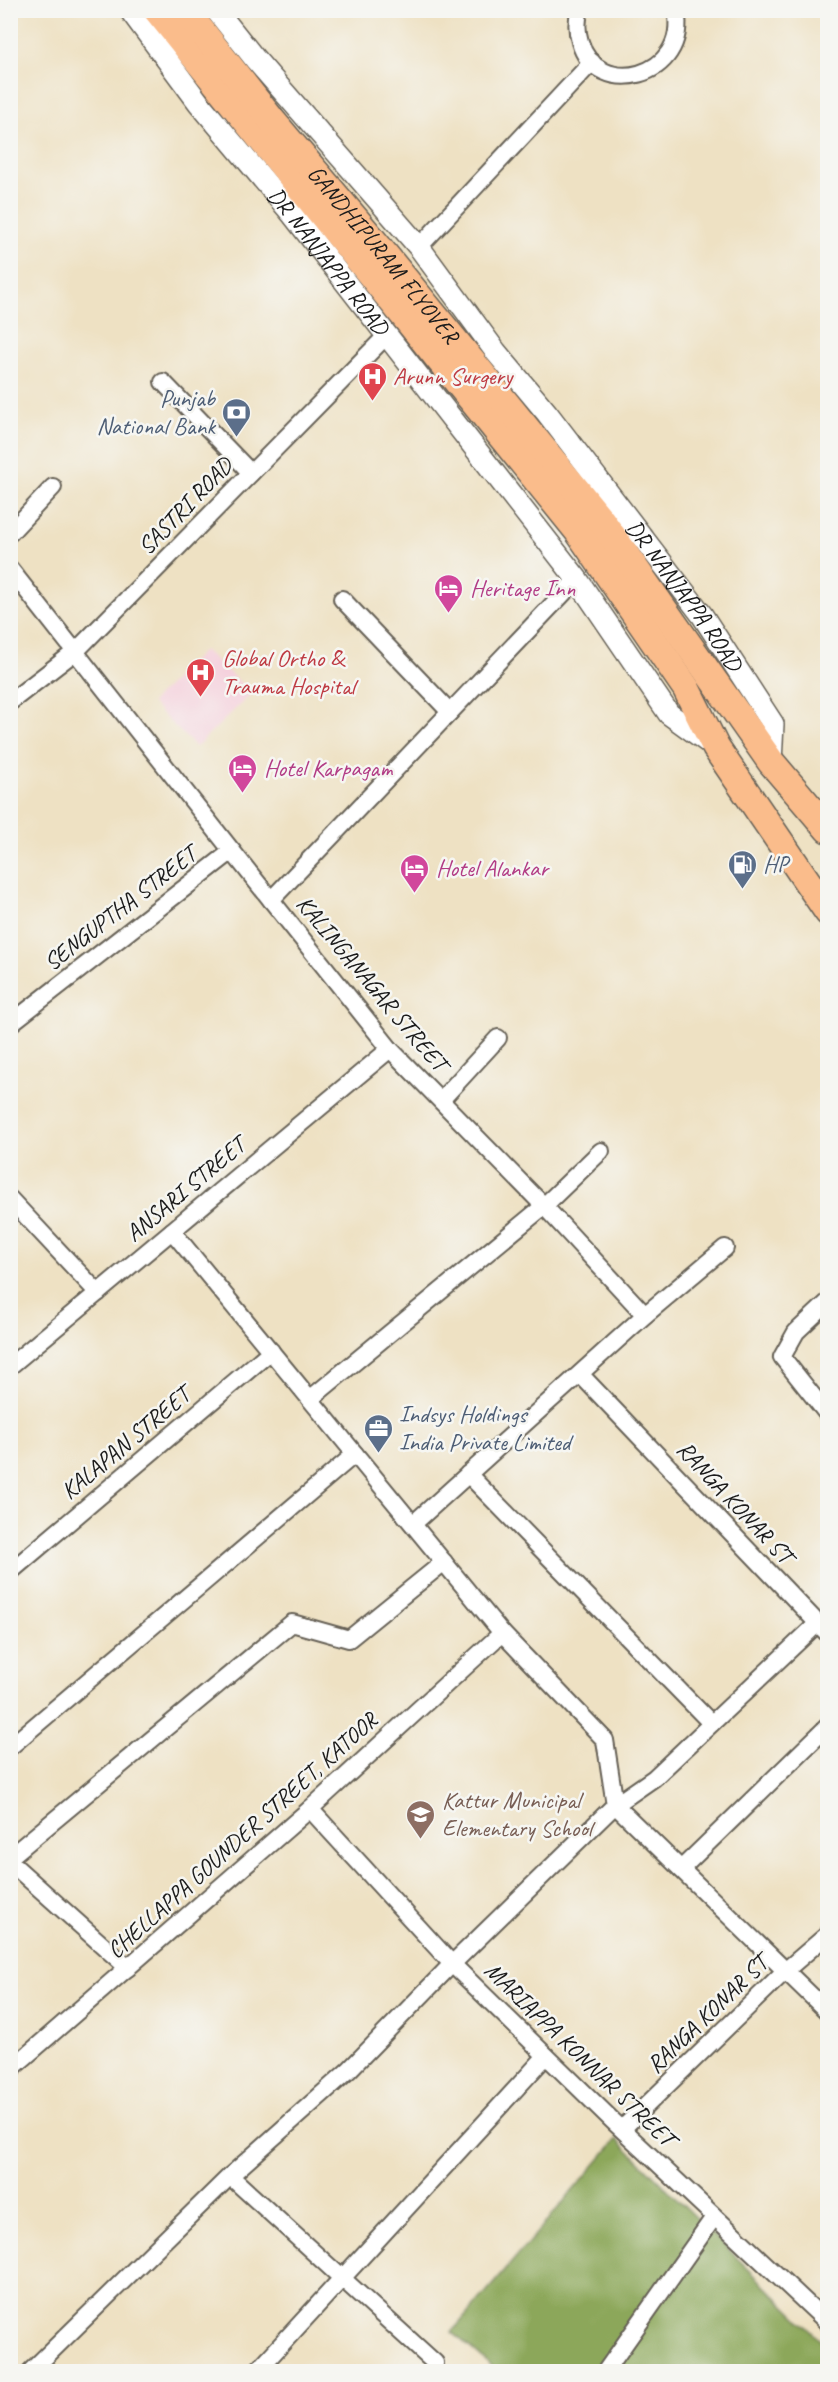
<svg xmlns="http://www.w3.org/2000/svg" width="838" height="2382" font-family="Caveat,sans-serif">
	<rect width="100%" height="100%" fill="#f6f6f2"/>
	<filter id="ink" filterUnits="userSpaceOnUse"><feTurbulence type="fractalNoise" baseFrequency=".0167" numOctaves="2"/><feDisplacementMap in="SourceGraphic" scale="12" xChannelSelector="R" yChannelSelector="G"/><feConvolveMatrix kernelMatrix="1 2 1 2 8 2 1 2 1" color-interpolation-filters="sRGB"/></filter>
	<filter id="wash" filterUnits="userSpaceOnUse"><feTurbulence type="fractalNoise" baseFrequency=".008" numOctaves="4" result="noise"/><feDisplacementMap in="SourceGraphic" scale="24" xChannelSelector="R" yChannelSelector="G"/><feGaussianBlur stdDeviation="1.35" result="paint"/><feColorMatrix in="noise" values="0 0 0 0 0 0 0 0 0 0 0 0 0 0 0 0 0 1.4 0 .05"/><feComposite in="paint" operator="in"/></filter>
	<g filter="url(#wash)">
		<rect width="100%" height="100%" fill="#eee1c3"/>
		<!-- built -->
		<polygon fill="#f5cfdc" points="204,650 252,693 196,747 151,703"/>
		<!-- forest -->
		<polygon fill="#8ca75a" stroke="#54623b" stroke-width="1.5" points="617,2139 827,2347 827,2371 497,2371 452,2332"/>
	</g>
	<g filter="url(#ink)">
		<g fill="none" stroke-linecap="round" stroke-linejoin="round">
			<defs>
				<g id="minor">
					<path d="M580,10C576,21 577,32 580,42C596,100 690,79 676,10"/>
					<polyline points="419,247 592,62"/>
					<polyline points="163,382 251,473"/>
					<polyline points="10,533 53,487"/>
					<polyline points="10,569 232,851 390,1049 544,1206 310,1399"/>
					<polyline points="342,599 450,712"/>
					<polyline points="10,702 76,651 387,335"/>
					<polyline points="271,900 577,579"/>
					<polyline points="10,1024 232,851"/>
					<polyline points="441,1100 498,1038"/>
					<polyline points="601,1151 544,1206 645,1315"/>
					<polyline points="10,1199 98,1293"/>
					<polyline points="172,1231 502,1633 605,1740 615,1805"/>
					<polyline points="828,1302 796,1332 782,1357 828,1415"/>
					<polyline points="10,1366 390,1049"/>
					<polyline points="580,1374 828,1634"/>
					<polyline points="468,1474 711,1723"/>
					<polyline points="413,1524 645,1315 725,1248"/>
					<polyline points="10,1572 271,1351"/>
					<polyline points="10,1747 355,1454"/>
					<polyline points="615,1805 828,2012"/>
					<polyline points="310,1809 452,1964 613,2121 828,2323"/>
					<polyline points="10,1857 292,1623 349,1639 444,1562"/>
					<polyline points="10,1862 128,1968"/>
					<polyline points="681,1869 828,1726"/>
					<polyline points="10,2070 310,1809 502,1633"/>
					<polyline points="622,2129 785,1971 828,1934"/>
					<polyline points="230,2176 435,2363 434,2372"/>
					<polyline points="30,2372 230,2176 349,2070 452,1964 615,1805 654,1778 817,1624"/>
					<polyline points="256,2372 546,2056"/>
					<polyline points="605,2372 714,2217"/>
				</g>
				<g id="tertiary">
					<path id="s1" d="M130,10L199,103L293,215L577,579L669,714L716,748"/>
					<path id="s2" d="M216,10L255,59L419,247L496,352L547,413L702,615L773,724L771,762"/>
				</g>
				<g id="trunk">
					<polyline points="157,10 578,531 686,688 716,748 828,912"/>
					<path id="s3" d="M185,10L274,123L367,233L601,520L771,762L828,829"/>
				</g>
			</defs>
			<!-- minor casing -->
			<use href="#minor" stroke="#666156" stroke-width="20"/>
			<!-- tertiary casing -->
			<use href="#tertiary" stroke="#666156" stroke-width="24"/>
			<!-- trunk casing -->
			<use href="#trunk" stroke="#666156" stroke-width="30"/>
			<!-- minor -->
			<use href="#minor" stroke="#fff" stroke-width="16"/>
			<!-- tertiary -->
			<use href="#tertiary" stroke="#fff" stroke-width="21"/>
			<!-- trunk -->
			<use href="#trunk" stroke="#fabc8b" stroke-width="27"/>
		</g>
	</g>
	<!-- icons -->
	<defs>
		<symbol id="hospital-pin" viewBox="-11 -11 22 30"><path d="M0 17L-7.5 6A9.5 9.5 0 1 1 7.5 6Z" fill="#e0444e" stroke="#f6f6f2"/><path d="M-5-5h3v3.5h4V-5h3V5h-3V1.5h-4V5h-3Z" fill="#fff"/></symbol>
		<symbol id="bank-pin" viewBox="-11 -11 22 30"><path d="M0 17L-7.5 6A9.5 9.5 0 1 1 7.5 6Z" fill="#5c6f8a" stroke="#f6f6f2"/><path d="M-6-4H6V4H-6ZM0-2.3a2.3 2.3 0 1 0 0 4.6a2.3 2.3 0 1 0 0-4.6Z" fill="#fff"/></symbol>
		<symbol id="hotel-pin" viewBox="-11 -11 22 30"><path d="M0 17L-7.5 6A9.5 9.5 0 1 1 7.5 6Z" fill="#d1479c" stroke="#f6f6f2"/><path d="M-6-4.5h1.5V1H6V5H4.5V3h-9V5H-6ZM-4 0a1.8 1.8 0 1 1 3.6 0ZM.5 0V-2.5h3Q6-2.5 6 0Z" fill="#fff"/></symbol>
		<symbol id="fuel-pin" viewBox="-11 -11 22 30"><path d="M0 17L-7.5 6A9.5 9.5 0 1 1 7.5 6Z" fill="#5c6f8a" stroke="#f6f6f2"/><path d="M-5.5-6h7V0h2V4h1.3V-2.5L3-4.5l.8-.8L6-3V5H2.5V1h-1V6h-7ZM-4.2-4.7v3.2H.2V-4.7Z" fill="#fff"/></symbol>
		<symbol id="office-pin" viewBox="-11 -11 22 30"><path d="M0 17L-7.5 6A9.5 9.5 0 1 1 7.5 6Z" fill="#5c6f8a" stroke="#f6f6f2"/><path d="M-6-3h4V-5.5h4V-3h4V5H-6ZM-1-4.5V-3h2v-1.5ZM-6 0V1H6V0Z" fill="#fff"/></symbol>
		<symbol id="school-pin" viewBox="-11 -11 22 30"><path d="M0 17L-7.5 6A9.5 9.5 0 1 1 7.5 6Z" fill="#8d6e63" stroke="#f6f6f2"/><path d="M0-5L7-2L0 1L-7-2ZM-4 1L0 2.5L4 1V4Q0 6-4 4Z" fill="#fff"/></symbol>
	</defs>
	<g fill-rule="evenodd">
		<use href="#hospital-pin" x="356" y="360" width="33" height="45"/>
		<use href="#bank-pin" x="220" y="396" width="33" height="45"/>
		<use href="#hotel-pin" x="432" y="572" width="33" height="45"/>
		<use href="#hospital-pin" x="184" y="656" width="33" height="45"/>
		<use href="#hotel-pin" x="226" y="752" width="33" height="45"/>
		<use href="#fuel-pin" x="726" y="848" width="33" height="45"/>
		<use href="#hotel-pin" x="398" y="852" width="33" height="45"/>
		<use href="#office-pin" x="362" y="1412" width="33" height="45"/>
		<use href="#school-pin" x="404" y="1798" width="33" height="45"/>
	</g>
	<g text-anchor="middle" stroke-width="5" stroke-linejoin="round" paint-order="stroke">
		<!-- street labels -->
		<g font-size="24" fill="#1c1c1c" stroke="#f6f6f2">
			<text dy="8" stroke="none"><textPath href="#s3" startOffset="315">GANDHIPURAM FLYOVER</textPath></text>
			<text dy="8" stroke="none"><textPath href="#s1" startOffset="320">DR NANJAPPA ROAD</textPath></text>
			<text transform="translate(185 506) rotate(-46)" y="8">SASTRI ROAD</text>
			<text dy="8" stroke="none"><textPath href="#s2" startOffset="750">DR NANJAPPA ROAD</textPath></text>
			<text transform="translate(120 908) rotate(-38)" y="8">SENGUPTHA STREET</text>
			<text transform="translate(372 983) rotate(50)" y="8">KALINGANAGAR STREET</text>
			<text transform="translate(185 1189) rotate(-40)" y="8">ANSARI STREET</text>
			<text transform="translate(125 1443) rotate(-40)" y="8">KALAPAN STREET</text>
			<text transform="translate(735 1502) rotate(47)" y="8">RANGA KONAR ST</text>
			<text transform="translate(242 1835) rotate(-42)" y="8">CHELLAPPA GOUNDER STREET, KATOOR</text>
			<text transform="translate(707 2014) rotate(-44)" y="8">RANGA KONAR ST</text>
			<text transform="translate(580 2054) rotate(44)" y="8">MARIAPPA KONNAR STREET</text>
		</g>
		<!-- health labels -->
		<g font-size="24" fill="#be3a42" stroke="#f6f6f2" text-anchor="start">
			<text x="393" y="384">Arunn Surgery</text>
			<text x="222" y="666">Global Ortho &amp;<tspan x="222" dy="28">Trauma Hospital</tspan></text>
		</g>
		<!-- service labels -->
		<g font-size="24" fill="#4e5e75" stroke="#f6f6f2" text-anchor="start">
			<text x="215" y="406" text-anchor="end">Punjab<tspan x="215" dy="28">National Bank</tspan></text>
			<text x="763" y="872">HP</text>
			<text x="399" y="1422">Indsys Holdings<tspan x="399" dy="28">India Private Limited</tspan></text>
		</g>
		<!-- hotel labels -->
		<g font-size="24" fill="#b23c85" stroke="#f6f6f2" text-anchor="start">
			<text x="470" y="596">Heritage Inn</text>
			<text x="264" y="776">Hotel Karpagam</text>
			<text x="436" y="876">Hotel Alankar</text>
		</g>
		<!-- education labels -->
		<g font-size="24" fill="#785e54" stroke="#f6f6f2" text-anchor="start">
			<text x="442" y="1808">Kattur Municipal<tspan x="442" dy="28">Elementary School</tspan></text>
		</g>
	</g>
	<!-- margin -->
	<rect width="838" height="2382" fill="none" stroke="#f6f6f2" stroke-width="36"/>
</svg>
